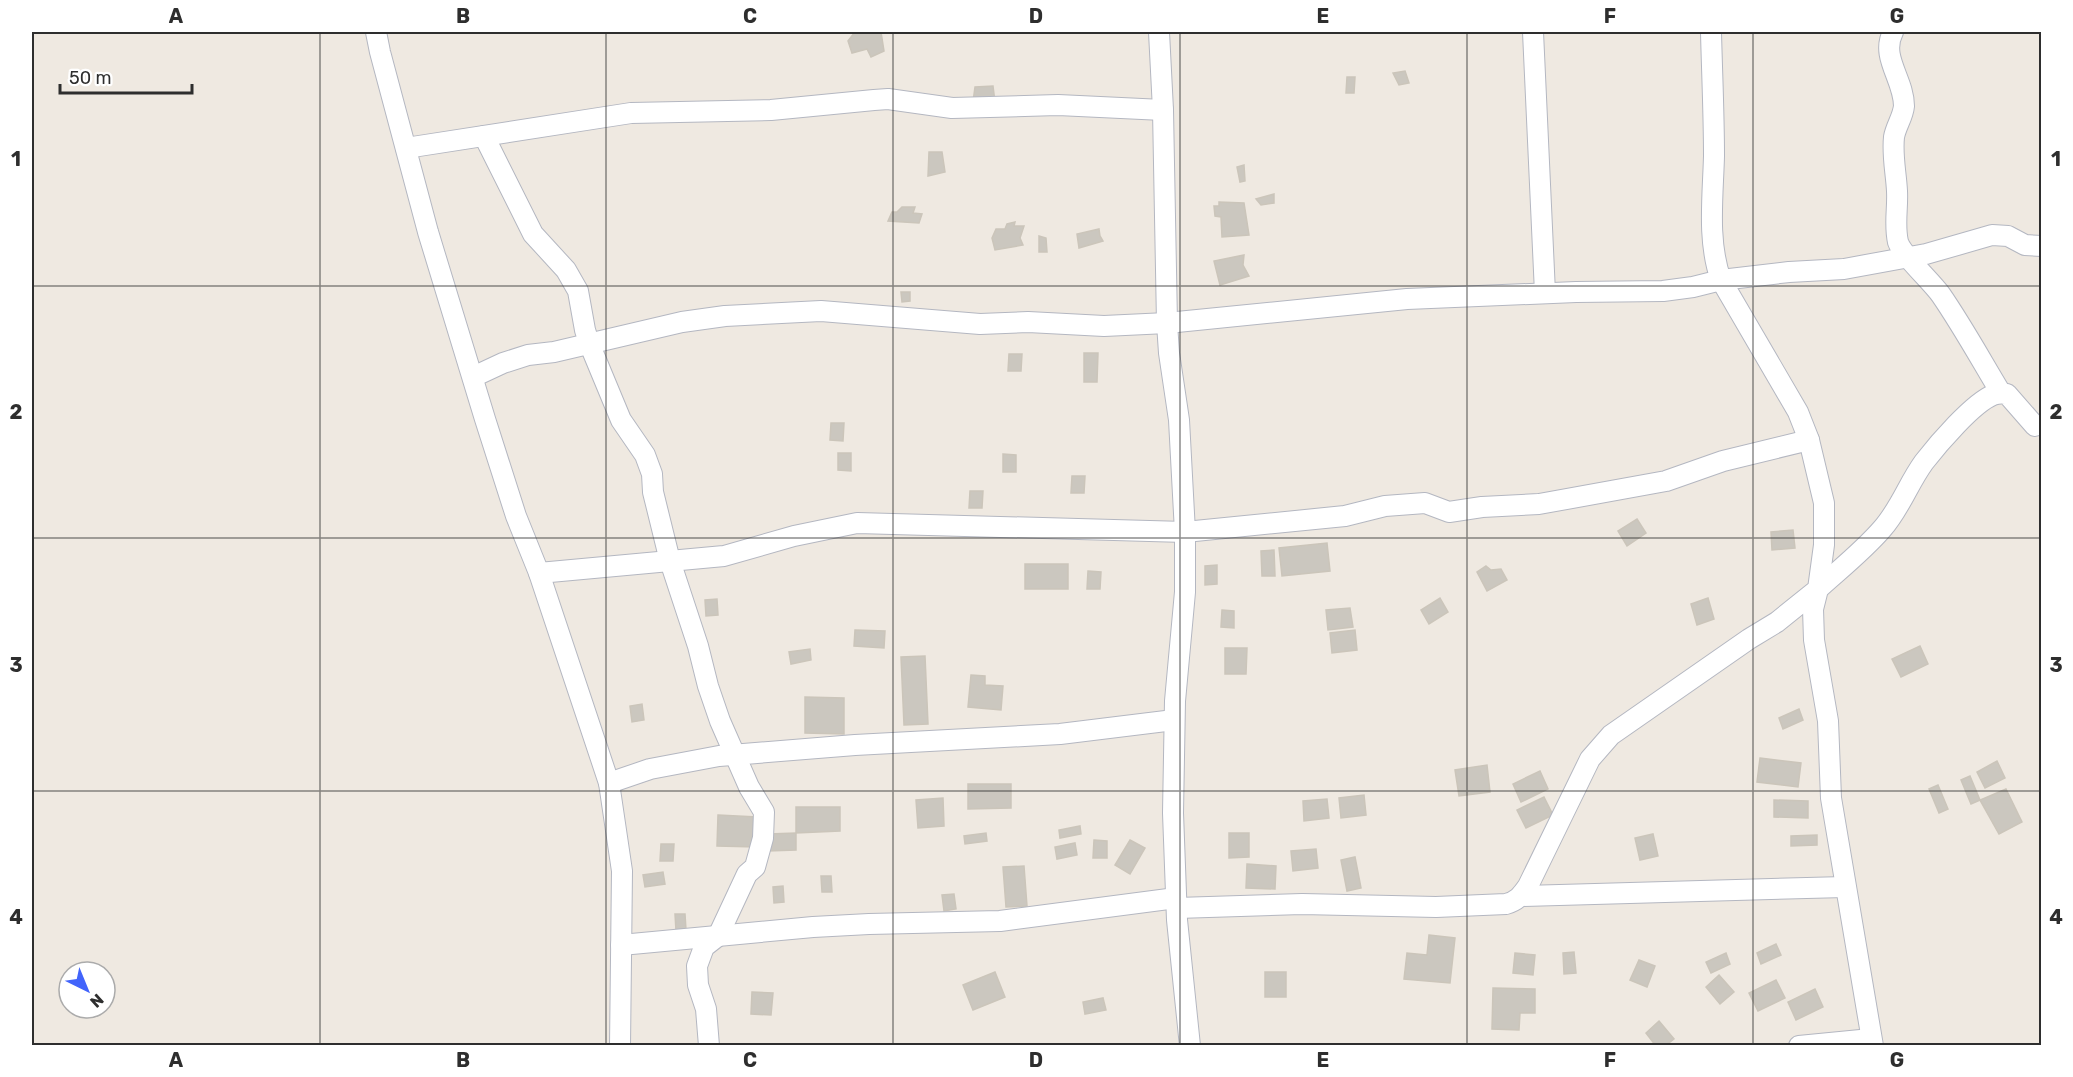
<svg xmlns="http://www.w3.org/2000/svg" width="2073" height="1077" font-family="Rubik,sans-serif">
	<rect width="100%" height="100%" fill="#efe9e1"/>
	<!-- building -->
	<g fill="#cbc7bf" stroke="#cbc5ba" stroke-width="1.5">
		<polygon points="855,32 881,32 884,51 871,57 867,49 852,53 848,41"/>
		<polygon points="1405,71 1409,83 1399,85 1393,73"/>
		<polygon points="1347,77 1355,77 1354,93 1346,93"/>
		<polygon points="993,86 995,102 973,102 975,87"/>
		<polygon points="929,152 942,152 945,172 928,176"/>
		<polygon points="1244,165 1245,181 1240,182 1237,167"/>
		<polygon points="1274,194 1274,203 1261,205 1256,199"/>
		<polygon points="1219,202 1244,203 1249,235 1222,237 1221,217 1215,216 1214,206 1219,206"/>
		<polygon points="902,207 915,207 913,213 922,214 919,223 888,221 892,212 897,212"/>
		<polygon points="1015,222 1014,226 1024,226 1020,238 1023,245 995,250 992,238 996,229 1005,229 1007,224"/>
		<polygon points="1099,229 1100,236 1103,241 1079,248 1077,234"/>
		<polygon points="1039,236 1046,238 1047,252 1039,252"/>
		<polygon points="1244,255 1243,265 1249,276 1220,285 1214,261"/>
		<polygon points="901,292 910,292 910,301 902,302"/>
		<polygon points="1084,353 1098,353 1097,382 1084,382"/>
		<polygon points="1009,354 1022,354 1021,371 1008,371"/>
		<polygon points="831,423 844,423 843,441 830,440"/>
		<polygon points="838,453 851,453 851,471 838,470"/>
		<polygon points="1003,454 1016,455 1016,472 1003,472"/>
		<polygon points="1072,476 1085,476 1084,493 1071,493"/>
		<polygon points="970,491 983,491 982,508 969,508"/>
		<polygon points="1637,519 1646,533 1627,546 1618,531"/>
		<polygon points="1793,530 1795,548 1772,550 1771,532"/>
		<polygon points="1327,543 1330,571 1282,576 1279,548"/>
		<polygon points="1274,550 1275,576 1262,576 1261,551"/>
		<rect x="1025" y="564" width="43" height="25"/>
		<polygon points="1217,565 1217,584 1205,585 1205,566"/>
		<polygon points="1486,566 1491,570 1501,569 1507,580 1487,591 1477,572"/>
		<polygon points="1088,571 1101,572 1100,589 1087,589"/>
		<polygon points="1440,598 1448,612 1429,624 1421,610"/>
		<polygon points="1708,598 1714,619 1697,625 1691,604"/>
		<polygon points="717,599 718,615 706,616 705,600"/>
		<polygon points="1350,608 1353,627 1328,630 1326,610"/>
		<polygon points="1222,610 1234,611 1234,628 1221,627"/>
		<polygon points="855,630 885,631 884,648 854,646"/>
		<polygon points="1355,630 1357,650 1332,653 1330,633"/>
		<polygon points="1920,646 1928,664 1901,677 1892,659"/>
		<polygon points="1225,648 1247,648 1246,674 1225,674"/>
		<polygon points="810,649 811,660 791,664 789,652"/>
		<polygon points="925,656 928,724 904,725 901,657"/>
		<polygon points="971,675 985,676 985,685 1003,686 1001,710 968,707"/>
		<polygon points="805,697 844,698 844,734 805,733"/>
		<polygon points="642,704 644,720 632,722 630,706"/>
		<polygon points="1799,709 1803,720 1783,729 1779,718"/>
		<polygon points="1760,758 1801,763 1798,787 1757,782"/>
		<polygon points="1997,761 2005,778 1985,788 1977,772"/>
		<polygon points="1487,765 1490,792 1459,796 1455,770"/>
		<polygon points="1540,771 1548,789 1521,802 1513,784"/>
		<polygon points="1970,776 1980,800 1971,804 1961,780"/>
		<polygon points="968,784 1011,784 1011,808 968,809"/>
		<polygon points="1938,785 1948,809 1939,813 1929,789"/>
		<polygon points="2006,789 2022,822 1999,834 1980,800"/>
		<polygon points="1364,795 1366,815 1341,818 1339,798"/>
		<polygon points="1544,797 1553,815 1526,828 1517,810"/>
		<polygon points="943,798 944,826 918,828 916,800"/>
		<polygon points="1327,799 1329,818 1304,821 1303,801"/>
		<polygon points="1774,800 1808,801 1808,818 1774,817"/>
		<polygon points="796,807 840,807 840,831 796,833"/>
		<polygon points="718,815 757,817 756,847 717,846"/>
		<polygon points="1080,826 1081,834 1060,838 1059,830"/>
		<polygon points="796,833 796,850 768,851 768,834"/>
		<polygon points="986,833 987,841 965,844 964,836"/>
		<polygon points="1229,833 1249,833 1249,857 1229,858"/>
		<polygon points="1653,834 1658,856 1640,860 1635,838"/>
		<polygon points="1817,835 1817,845 1791,846 1791,836"/>
		<polygon points="1094,840 1107,841 1107,858 1093,858"/>
		<polygon points="1130,840 1145,848 1130,874 1115,865"/>
		<polygon points="1075,843 1077,855 1057,859 1055,847"/>
		<polygon points="661,844 674,844 673,861 660,861"/>
		<polygon points="1316,849 1318,868 1293,871 1291,851"/>
		<polygon points="1355,857 1361,888 1347,891 1341,860"/>
		<polygon points="1247,864 1276,866 1275,889 1246,888"/>
		<polygon points="1024,866 1027,906 1006,907 1003,867"/>
		<polygon points="663,872 665,884 645,887 643,875"/>
		<polygon points="821,876 831,876 832,892 822,892"/>
		<polygon points="783,886 784,902 774,903 773,887"/>
		<polygon points="954,894 956,909 944,911 942,895"/>
		<polygon points="675,914 685,914 686,930 676,931"/>
		<polygon points="1429,935 1455,938 1450,983 1404,979 1407,953 1427,955"/>
		<polygon points="1776,944 1781,955 1761,964 1757,953"/>
		<polygon points="1574,952 1576,973 1564,974 1563,953"/>
		<polygon points="1515,953 1535,955 1533,975 1513,973"/>
		<polygon points="1726,953 1730,964 1711,973 1706,962"/>
		<polygon points="1639,960 1655,966 1647,987 1630,980"/>
		<polygon points="995,972 1005,997 973,1010 963,985"/>
		<rect x="1265" y="972" width="21" height="25"/>
		<polygon points="1719,975 1734,992 1720,1004 1706,987"/>
		<polygon points="1776,980 1785,998 1758,1011 1749,993"/>
		<polygon points="1493,988 1535,989 1535,1013 1520,1013 1519,1030 1492,1029"/>
		<polygon points="1815,989 1823,1007 1796,1020 1788,1002"/>
		<polygon points="752,992 773,993 771,1015 751,1014"/>
		<polygon points="1103,998 1106,1010 1085,1014 1083,1002"/>
		<polygon points="1659,1021 1674,1039 1665,1046 1656,1046 1646,1033"/>
	</g>
	<g fill="none" stroke-linecap="round" stroke-linejoin="round">
		<defs>
			<g id="minor">
				<polyline points="376,32 380,52 428,232 485,419 516,516 539,573 609,783 622,871 620,1046"/>
				<polyline points="1159,32 1163,110 1167,323 1169,353 1179,420 1185,532 1185,592 1175,701 1173,813 1177,920 1190,1046"/>
				<polyline points="1533,32 1545,293"/>
				<path d="M1893,32C1880,57 1904,79 1904,106C1903,117 1896,126 1894,137C1892,156 1896,172 1897,191C1898,209 1894,224 1898,242C1902,255 1931,281 1941,295C1963,327 1981,360 2001,393"/>
				<polyline points="484,136 533,234 566,270 578,291 585,330 589,343 621,420 645,455 652,474 653,492 670,561 698,646 708,686 720,721 749,787 764,812 763,838 755,867 747,874 718,936 704,947 697,966 698,985 706,1009 709,1046"/>
				<polyline points="406,148 631,113 771,110 874,100 888,99 952,108 1058,105 1163,110"/>
				<polyline points="473,377 503,363 528,355 554,352 682,322 725,316 821,311 980,324 1028,322 1104,326 1167,323 1407,299 1576,292 1663,291 1693,287 1721,280 1789,272 1844,269 1926,254 1992,235 2008,236 2025,245 2042,246"/>
				<polyline points="539,573 724,556 794,536 857,523 1185,532 1345,516 1385,506 1425,503 1449,512 1482,507 1539,504 1666,481 1723,461 1809,440"/>
				<polyline points="609,783 650,769 719,756 855,745 1060,734 1174,720"/>
				<polyline points="1521,896 1845,887"/>
				<path d="M1177,908L1302,904L1436,907L1506,904C1517,901 1521,896 1528,886L1590,759L1611,735L1749,639L1777,622L1818,589L1824,545V503L1809,440L1798,412L1721,280C1707,241 1713,196 1714,156C1714,115 1712,73 1711,32"/>
				<polyline points="621,945 813,927 869,924 1000,921 1176,898"/>
				<polyline points="1799,1046 1871,1039"/>
				<path d="M1873,1046L1831,798L1828,721L1814,640L1813,609L1818,589C1840,569 1863,551 1882,529C1900,509 1908,484 1924,462C1938,444 1973,403 1993,395C1998,393 2002,393 2007,394L2035,426"/>
			</g>
		</defs>
		<!-- minor casing -->
		<use href="#minor" stroke="#b4b7c1" stroke-width="22"/>
		<!-- minor -->
		<use href="#minor" stroke="#fff" stroke-width="20"/>
	</g>
	<!-- grid -->
	<path fill="none" stroke="#2e2e2e" stroke-width="1.5" stroke-opacity="0.55" d="M320,32V1046M606,32V1046M893,32V1046M1180,32V1046M1467,32V1046M1753,32V1046M32,286H2042M32,538H2042M32,791H2042"/>
	<!-- border -->
	<rect width="2073" height="1077" fill="none" stroke="#ffffff" stroke-width="66"/>
	<!-- north arrow -->
	<g transform="translate(87 990) rotate(137)"><circle r="28" fill="#ffffff" stroke="#ababab" stroke-width="1.5"/>
	<path d="M0-4.5L10 22L0 15L-10 22Z" fill="#4264fb"/>
	<text y="-9" font-size="16" font-weight="bold" text-anchor="middle" fill="#2e2e2e">N</text>
	</g>
	<!-- scale -->
	<path d="M60 84v9h132v-9" fill="none" stroke="#2e2e2e" stroke-width="3"/>
	<text x="69" y="84" font-size="18" fill="#2e2e2e" stroke="#ffffff" stroke-width="4.5" paint-order="stroke">50 m</text>
	<rect x="33" y="33" width="2007" height="1011" fill="none" stroke="#2e2e2e" stroke-width="2"/>
	<g font-size="20" text-anchor="middle" font-weight="bold" fill="#2e2e2e">
		<text x="176" y="23">A</text>
		<text x="463" y="23">B</text>
		<text x="750" y="23">C</text>
		<text x="1036" y="23">D</text>
		<text x="1323" y="23">E</text>
		<text x="1610" y="23">F</text>
		<text x="1897" y="23">G</text>
		<text x="16" y="166">1</text>
		<text x="2056" y="166">1</text>
		<text x="16" y="419">2</text>
		<text x="2056" y="419">2</text>
		<text x="16" y="672">3</text>
		<text x="2056" y="672">3</text>
		<text x="16" y="924">4</text>
		<text x="2056" y="924">4</text>
		<text x="176" y="1067">A</text>
		<text x="463" y="1067">B</text>
		<text x="750" y="1067">C</text>
		<text x="1036" y="1067">D</text>
		<text x="1323" y="1067">E</text>
		<text x="1610" y="1067">F</text>
		<text x="1897" y="1067">G</text>
	</g>
</svg>
